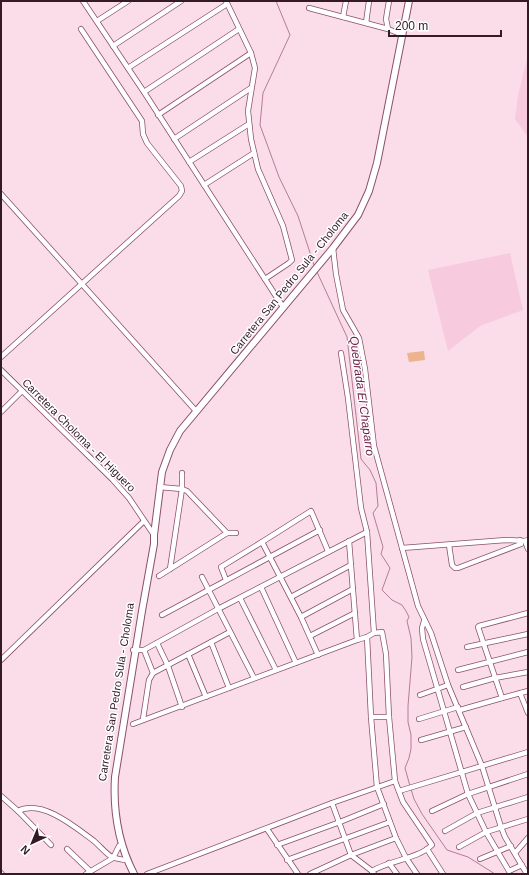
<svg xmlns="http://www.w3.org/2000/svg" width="529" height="875" font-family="Arial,sans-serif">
	<rect width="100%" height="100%" fill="#fadde9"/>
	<!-- built -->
	<g fill="#f8cadd">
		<polygon points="528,55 528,137 515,119 518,96"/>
		<polygon points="510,253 523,310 480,326 448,351 428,270"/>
	</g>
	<!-- green -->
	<polygon fill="#edb28e" points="424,351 425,360 409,362 407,353"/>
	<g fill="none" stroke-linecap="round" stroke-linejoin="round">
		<!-- stream -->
		<g stroke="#b57d95" stroke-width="1">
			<polyline points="276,1 290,35 263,93 260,125 279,177 298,216 314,265"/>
			<polyline points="317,272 347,337 361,459 370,470 376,483 378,506 373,513 383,547 381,554 390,568 382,590 392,600 402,605 406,611 409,617 407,621 411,638 412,657 408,706 408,722 411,735 411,749 409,758 405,768 410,786"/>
			<polyline points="411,789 414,799 422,814 447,850 468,857 495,874"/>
		</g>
		<defs>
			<g id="minor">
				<polyline points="83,1 144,92 283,307"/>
				<polyline points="226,1 251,53 255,68 248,111 251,139 258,169 283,226 292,260 289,263 265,279"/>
				<polyline points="389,1 386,19 388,29 403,35"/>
				<polyline points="309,8 388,29"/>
				<polyline points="343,17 346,1"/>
				<polyline points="97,21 128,1"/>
				<polyline points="366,23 369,1"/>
				<polyline points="113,46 181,1"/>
				<polyline points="128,68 227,4"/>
				<polyline points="144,92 239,29"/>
				<polyline points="158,115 251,53"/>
				<polyline points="174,139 251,88"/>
				<polyline points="189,162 249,124"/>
				<polyline points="204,185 254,153"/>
				<polyline points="1,194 196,411"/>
				<polyline points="333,248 336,274 343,310 359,338 365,369 374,446 418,606 431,633 448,685 482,766 501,827 505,837 527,874"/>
				<polyline points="341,353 348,398 361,508 367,532 374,633"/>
				<polyline points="1,357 179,196 182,191 181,186 147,143 143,134 142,121 81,29"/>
				<polyline points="1,370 112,479 129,498 154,535"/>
				<polyline points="1,412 22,391"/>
				<polyline points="159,487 182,489 187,491 227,533"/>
				<polyline points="528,540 525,541 528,549"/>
				<polyline points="349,541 357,640"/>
				<polyline points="262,542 311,511 328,551"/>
				<polyline points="449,545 452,565 455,568 458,568 521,544 520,540"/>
				<polyline points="402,548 506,540 525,541"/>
				<polyline points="170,569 182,489 182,473"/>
				<polyline points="159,576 227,533 236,533"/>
				<polyline points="202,577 254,678"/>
				<polyline points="226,580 221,567 262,542 301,617 318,655"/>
				<polyline points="261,587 296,663"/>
				<polyline points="291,597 351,565"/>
				<polyline points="240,598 276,670"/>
				<polyline points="162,615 320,530"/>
				<polyline points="301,617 353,589"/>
				<polyline points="424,621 422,628 423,639 468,794 486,832 509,871 522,865"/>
				<polyline points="310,636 355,613"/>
				<polyline points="367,637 371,717 377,787 396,838 406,858 417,874"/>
				<polyline points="211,642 229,688"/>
				<polyline points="157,643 168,666 182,707"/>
				<polyline points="467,647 528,634"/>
				<polyline points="133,650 144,650 218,609 367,532"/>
				<polyline points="188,654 206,697"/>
				<polyline points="1,660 144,521"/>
				<polyline points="458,670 528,652"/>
				<polyline points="153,673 230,632"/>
				<polyline points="463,687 495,678 528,672"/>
				<polyline points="520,693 528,713"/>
				<polyline points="420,695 448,685"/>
				<polyline points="502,698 478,627 479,626 528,613"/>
				<polyline points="460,710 502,698 528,691"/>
				<polyline points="371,717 389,717"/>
				<polyline points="143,719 149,680 153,673 144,650"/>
				<polyline points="419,719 458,707"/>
				<path d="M133,724L357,640L367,637L374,633L382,632L386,654L389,717L395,781L403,802L432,845C418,859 390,860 372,871"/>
				<polyline points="421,740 466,727"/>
				<polyline points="399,791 528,752"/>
				<polyline points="1,796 18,811 51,845"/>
				<polyline points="332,803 351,855 372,871 374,874"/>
				<path d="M18,811C42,799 75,827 94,841C100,846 106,854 112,857C116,859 121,859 124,860"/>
				<polyline points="432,811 468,794 528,774"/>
				<polyline points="267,829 298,874"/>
				<polyline points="445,831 477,813 528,797"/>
				<polyline points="277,845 340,822 384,804"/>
				<polyline points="459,847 486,832 528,819"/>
				<polyline points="67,849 90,871"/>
				<polyline points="427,849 443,874"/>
				<polyline points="515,853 528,838"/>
				<polyline points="480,859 511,846"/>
				<polyline points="287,860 390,822"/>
				<polyline points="389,863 397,874"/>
				<polyline points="1,873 2,874"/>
				<polyline points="86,874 113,858 119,846"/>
				<polyline points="147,874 332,803 395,781"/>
				<polyline points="310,874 351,855 396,838"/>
			</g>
			<path id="major" d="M134,874C119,845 113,810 115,777L142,611L154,544V535L162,472L170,450L180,431L333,248L358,215L369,191L377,163L409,1"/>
		</defs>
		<!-- minor casing -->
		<use href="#minor" stroke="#8a506a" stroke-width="6"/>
		<!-- major casing -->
		<use href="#major" stroke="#8a506a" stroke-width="8"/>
		<!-- minor -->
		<use href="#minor" stroke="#fff" stroke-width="4.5"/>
		<!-- major -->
		<use href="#major" stroke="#fff" stroke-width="6"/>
	</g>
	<g text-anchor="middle" stroke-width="3" stroke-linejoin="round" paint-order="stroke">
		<!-- street labels -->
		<g font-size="11" fill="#331a25" stroke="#fff">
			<text transform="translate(289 283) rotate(-51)" y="4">Carretera San Pedro Sula - Choloma</text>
			<text transform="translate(79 435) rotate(45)" y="4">Carretera Choloma - El Higuero</text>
			<text transform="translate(116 692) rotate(-81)" y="4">Carretera San Pedro Sula - Choloma</text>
		</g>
		<!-- water labels -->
		<g font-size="12" font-style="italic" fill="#71224b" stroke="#fff">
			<text transform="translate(362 396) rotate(82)" y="4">Quebrada El Chaparro</text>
		</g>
	</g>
	<!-- border -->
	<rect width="529" height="875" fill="none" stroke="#331a25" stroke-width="4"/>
	<!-- north arrow -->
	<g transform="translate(32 843) rotate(224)" stroke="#ffffff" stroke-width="3" paint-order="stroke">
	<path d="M0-3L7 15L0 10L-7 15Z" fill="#331a25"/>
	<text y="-6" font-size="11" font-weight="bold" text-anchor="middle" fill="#331a25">N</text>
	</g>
	<!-- scale -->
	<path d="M389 30v6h112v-6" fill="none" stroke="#331a25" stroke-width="2"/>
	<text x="395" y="30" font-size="12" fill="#331a25" stroke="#ffffff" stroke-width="3" paint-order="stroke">200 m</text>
</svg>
